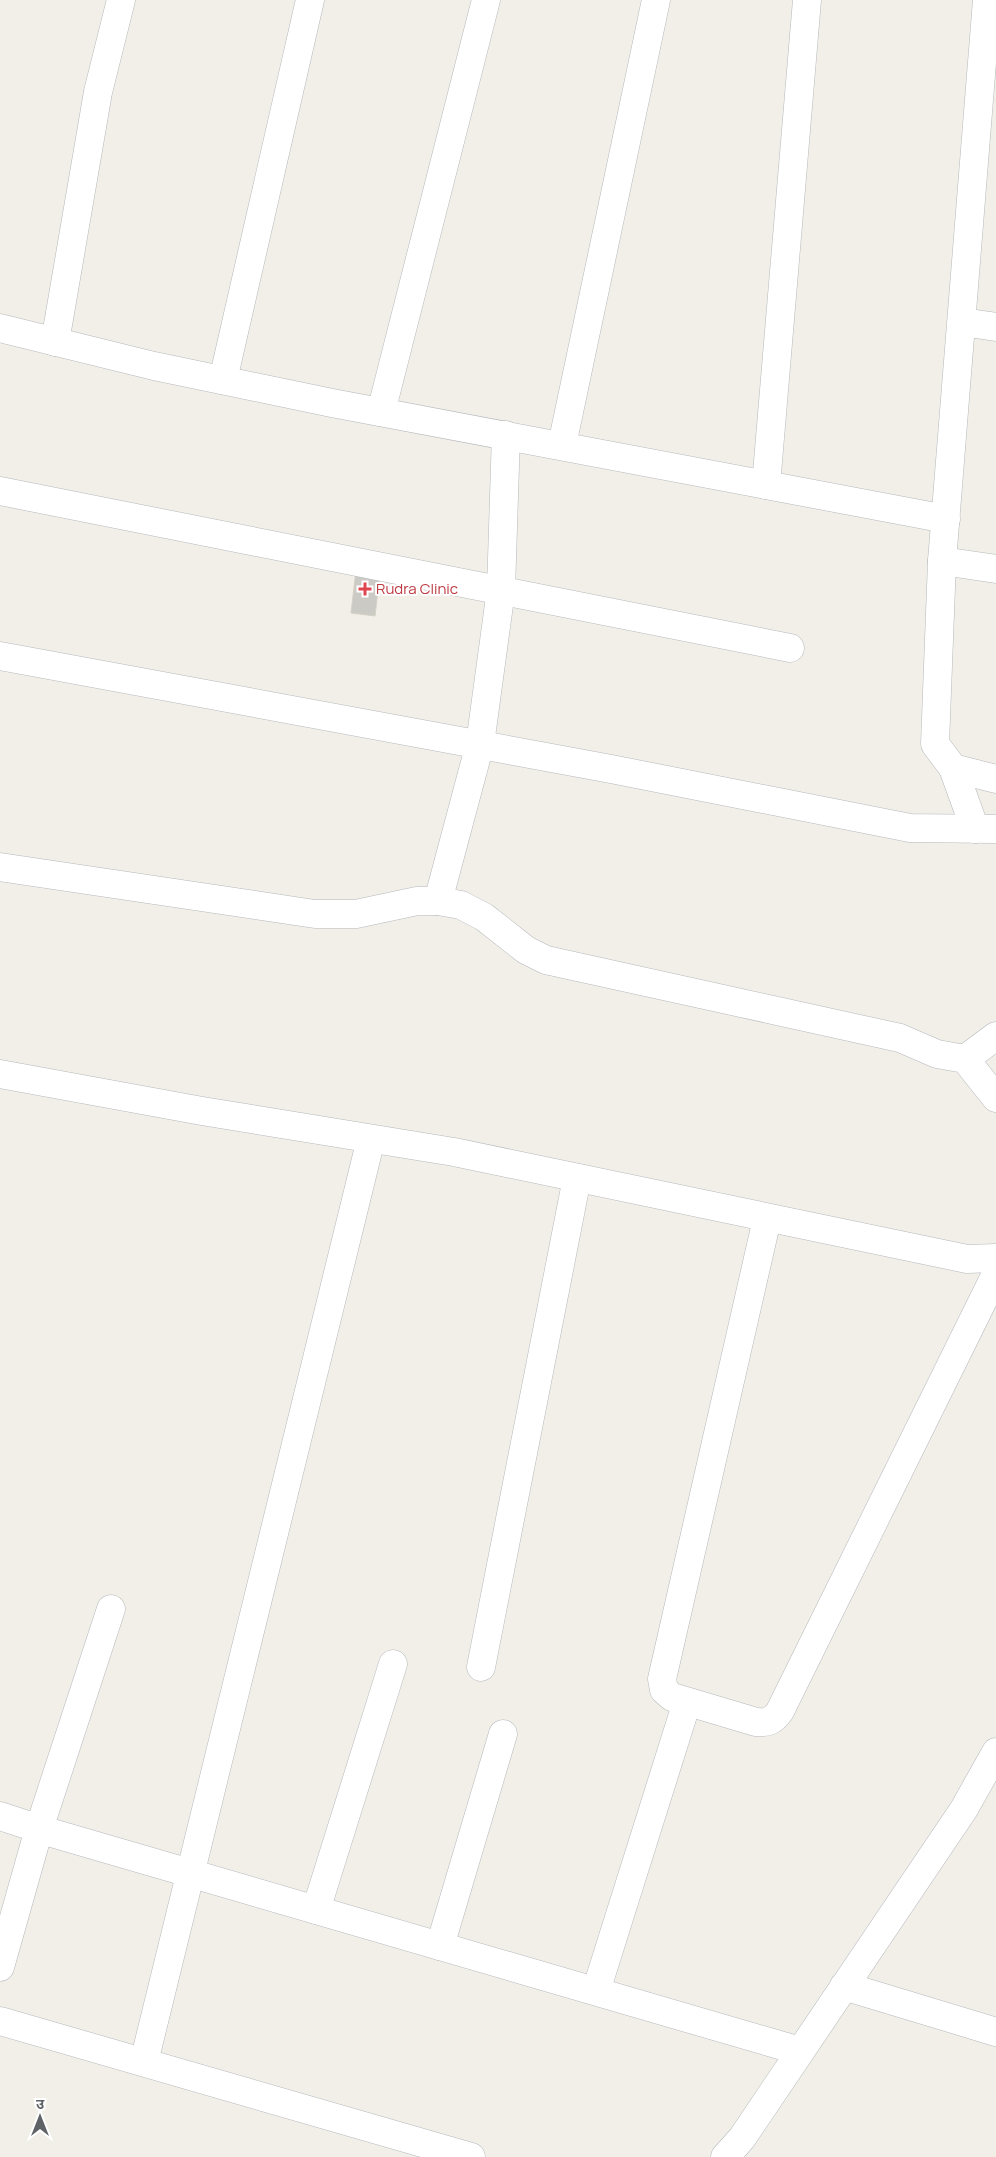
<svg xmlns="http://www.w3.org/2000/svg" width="996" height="2157" font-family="Manrope,'Noto Sans Devanagari',sans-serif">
	<rect width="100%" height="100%" fill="#f1efe8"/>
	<!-- building -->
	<polygon fill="#cccac5" stroke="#d6d1c6" points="356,570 380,573 375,616 351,613"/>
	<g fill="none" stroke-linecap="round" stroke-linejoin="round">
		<defs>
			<g id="minor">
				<polyline points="962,322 996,327"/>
				<polyline points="0,328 154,366 332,403 946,519"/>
				<polyline points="55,342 98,92 121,0"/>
				<polyline points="223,380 310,0"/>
				<polyline points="381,412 486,0"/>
				<polyline points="562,445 656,0"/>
				<polyline points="766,485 807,0"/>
				<polyline points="0,491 790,648"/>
				<polyline points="942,561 996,569"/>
				<polyline points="0,656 611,769 910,828 996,829"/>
				<polyline points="953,768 996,779"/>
				<polyline points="975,829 953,768 935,744 942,561 987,0"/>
				<polyline points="0,867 315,914 356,914 417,901 438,901 461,905 484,917 526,950 546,960 900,1038 937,1054 965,1059 996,1098"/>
				<polyline points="438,901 480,744 501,590 506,435"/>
				<polyline points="965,1059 996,1036"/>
				<polyline points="0,1074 202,1111 454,1152 967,1259 996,1258"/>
				<path d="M767,1219L662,1679L664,1690L672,1697L756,1722C768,1723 773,1721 780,1711L996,1274"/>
				<polyline points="481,1667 577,1178"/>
				<polyline points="0,1816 52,1833 800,2051"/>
				<polyline points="316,1910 393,1664"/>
				<polyline points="440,1946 503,1734"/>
				<polyline points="0,1967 39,1829 111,1609"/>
				<polyline points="844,1986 996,2032"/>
				<polyline points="596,1991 687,1702"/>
				<polyline points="0,2021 471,2157"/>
				<polyline points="144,2062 371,1139"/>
			</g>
			<polyline id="tertiary" points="725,2157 742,2138 964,1809 996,1752"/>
		</defs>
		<!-- minor casing -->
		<use href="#minor" stroke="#b5b8bc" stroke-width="29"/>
		<!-- tertiary casing -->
		<use href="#tertiary" stroke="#b5b8bc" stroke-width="29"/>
		<!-- minor -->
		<use href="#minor" stroke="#fff" stroke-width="28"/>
		<!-- tertiary -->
		<use href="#tertiary" stroke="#fff" stroke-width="28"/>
	</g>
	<!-- markers -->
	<path fill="#e0444e" stroke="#fff" stroke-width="2" d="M362.5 581.5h5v5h5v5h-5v5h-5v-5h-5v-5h5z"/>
	<g text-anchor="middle" stroke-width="4" stroke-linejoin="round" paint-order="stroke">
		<!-- health labels -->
		<g font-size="15" fill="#be3a42" stroke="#fff" text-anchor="start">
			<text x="376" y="594">Rudra Clinic</text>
		</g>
	</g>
	<!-- north arrow -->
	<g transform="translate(40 2117)" stroke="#ffffff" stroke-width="4" paint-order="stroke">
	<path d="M0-4L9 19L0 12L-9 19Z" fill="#5f6368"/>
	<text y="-8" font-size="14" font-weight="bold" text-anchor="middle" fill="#5f6368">उ</text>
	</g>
</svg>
